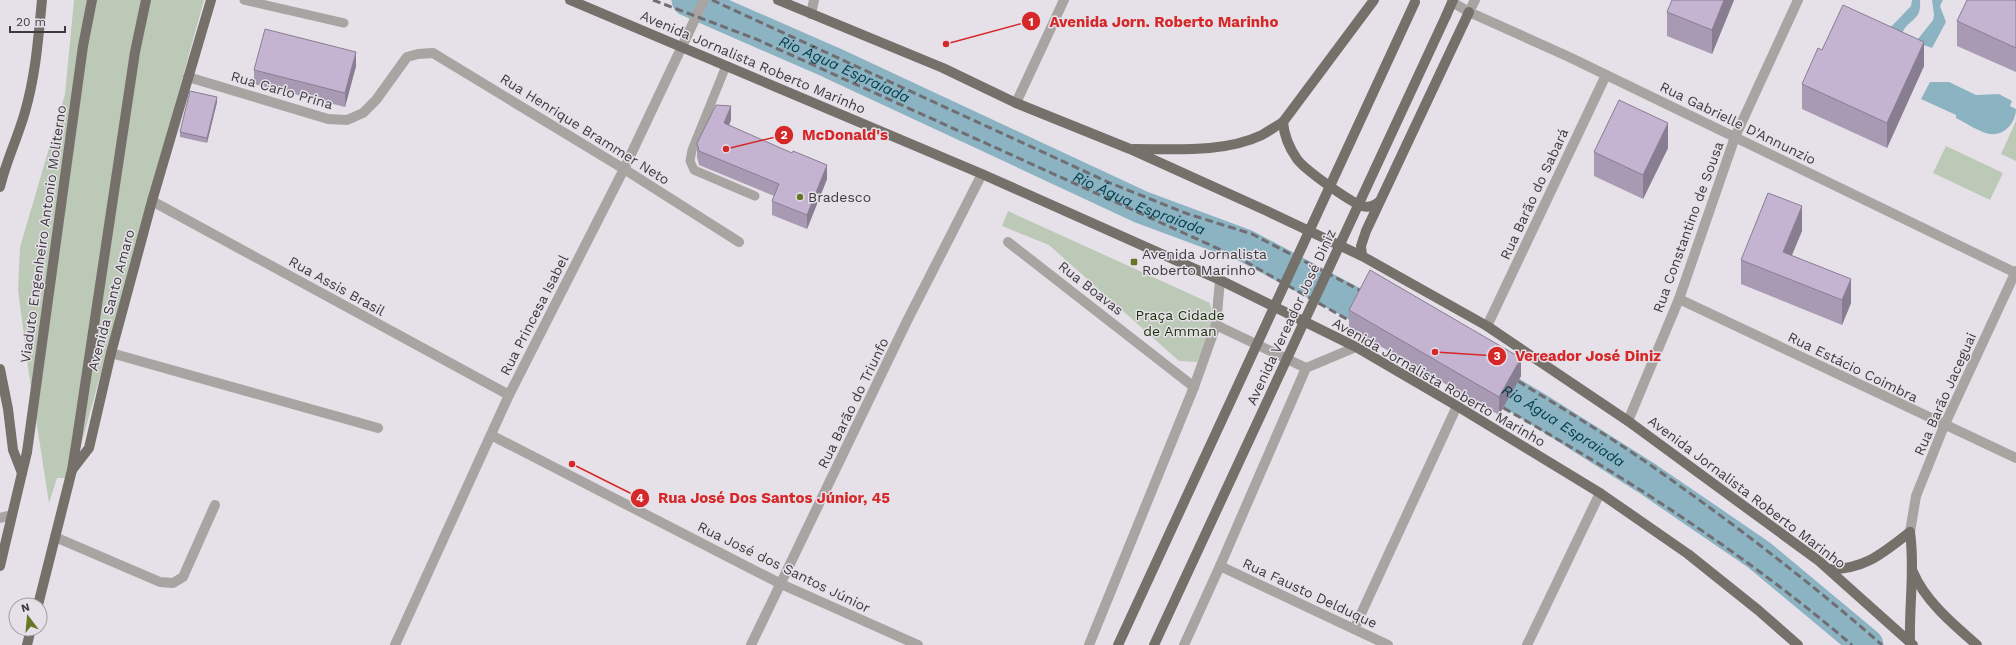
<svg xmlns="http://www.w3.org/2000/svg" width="2016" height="645" font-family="'Work Sans',sans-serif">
	<rect width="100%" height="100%" fill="#e6e1e9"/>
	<!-- green -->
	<g fill="#bcc9b6">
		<polygon points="74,0 204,0 72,478 57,478 49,503 29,374 18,290 20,247 65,94"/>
		<polygon points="2016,121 2016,161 2001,154"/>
		<polygon points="1946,146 2003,173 1990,200 1933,173"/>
		<polygon points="1008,211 1210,303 1214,325 1197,362 1179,361 1049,245 1002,226"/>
	</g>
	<!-- water -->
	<g fill="#8cb3c1">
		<path d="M1912,0H1920C1922,22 1908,18 1902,34L1889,29L1911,6Z"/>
		<polygon points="1932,0 1943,0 1940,6 1946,22 1932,48 1918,43 1918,39 1933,20 1934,15"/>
		<path d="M1930,82H1949L1976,95L1999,94L2012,101L2010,106L2016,109C2016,122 2005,136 1990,134C1981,133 1964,122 1956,118V115L1921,99Z"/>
	</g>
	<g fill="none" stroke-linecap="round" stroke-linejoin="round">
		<!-- river -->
		<g stroke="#8cb3c1" stroke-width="33">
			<path id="s1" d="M688,0L830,62L1141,207L1246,246L1392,324"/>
			<path id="s2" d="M1472,370L1536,408L1648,479L1759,555L1867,645"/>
		</g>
		<!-- service -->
		<g stroke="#a7a4a1" stroke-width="9">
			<polyline points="244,0 344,23"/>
			<polyline points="726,66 692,150 690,161 694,170 755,196"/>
		</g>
		<!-- minor -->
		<g stroke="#a7a4a1" stroke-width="10">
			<polyline points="1469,12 1567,56 2016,273"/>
			<polyline points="811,14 814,0"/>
			<polyline points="188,77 328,119 347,120 363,113 376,100 407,57 418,54 433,53 624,169 739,242"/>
			<polyline points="1016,103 1064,0"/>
			<polyline points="152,201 509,395"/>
			<polyline points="1008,242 1194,387"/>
			<polyline points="1679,299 2016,458"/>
			<polyline points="1487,326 1606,75"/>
			<polyline points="111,353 378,428"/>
			<polyline points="1628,421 1679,299 1735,137 1798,0"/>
			<polyline points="491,435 781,584 918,645"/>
			<polyline points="0,518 12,515"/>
			<polyline points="1910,532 1916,496 1944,426 2016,271"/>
			<polyline points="55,537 160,582 173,583 183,577 215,505"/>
			<polyline points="1220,566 1388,645"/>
			<polyline points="1354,629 1457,406"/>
			<polyline points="395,645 509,395 624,169 704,0"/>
			<polyline points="751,645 907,321 982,174"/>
			<polyline points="1527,645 1600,493"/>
		</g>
		<!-- tertiary -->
		<g stroke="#a7a4a1" stroke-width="10">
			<polyline points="1452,2 1469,12 1475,0"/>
			<polyline points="1216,325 1306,368"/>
			<polyline points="1089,645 1194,387 1216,325 1220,280"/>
			<polyline points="1184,645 1220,566 1306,368 1356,347"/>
		</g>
		<!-- primary -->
		<g stroke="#75706a" stroke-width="10">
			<polyline points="570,0 982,174 1220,280 1356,347 1457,406 1600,493 1688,554 1758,610 1798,645"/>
			<polyline points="778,0 943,68 1016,103 1130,149 1267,211 1362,256 1487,326 1628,421 1819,561 1913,645"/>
			<polyline points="1446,16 1453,0"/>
			<path d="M1283,122C1284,135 1290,149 1297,159C1305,170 1349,201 1362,206C1368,208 1374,206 1379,202"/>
			<path d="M1134,149C1176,149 1224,153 1262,135C1269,131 1276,126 1283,122L1374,0"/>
			<path d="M0,187C6,161 18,137 25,112C36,73 38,40 42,0"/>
			<polyline points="1362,256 1361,246 1366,231 1469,12"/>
			<polyline points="0,369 8,409 13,450 22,473"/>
			<polyline points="72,470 89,448 111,353 152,201 211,0"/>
			<path d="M1910,532C1915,569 1909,605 1910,642"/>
			<polyline points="0,566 27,452"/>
			<path d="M1829,569C1865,570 1884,552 1910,532"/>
			<path d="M1913,572C1925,601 1954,625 1977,645"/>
			<polyline points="38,605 72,470 78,432"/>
			<polyline points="27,645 31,629"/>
		</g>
		<!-- rail -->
		<g stroke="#716e73" stroke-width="3" stroke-dasharray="8 4" stroke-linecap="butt">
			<polyline points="653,0 756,39 1241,259 1359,326"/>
			<polyline points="712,0 1110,183 1188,214 1252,234 1369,295"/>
			<path d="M1508,375C1558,406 1608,435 1656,469C1734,524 1810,582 1882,645"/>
			<path d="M1493,402C1619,473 1742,551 1852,645"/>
		</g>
		<!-- primary-bridge -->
		<g stroke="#75706a" stroke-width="10">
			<polyline points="78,432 135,52 146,0"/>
			<polyline points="27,452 83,46 92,0"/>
			<polyline points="1118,645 1415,2"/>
			<polyline points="1154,645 1446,16"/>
		</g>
	</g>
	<!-- wall -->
	<g fill="#a99ab4">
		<polygon points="1734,0 1712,54 1667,36 1667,12"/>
		<polygon points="2016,0 2016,72 1957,46 1957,21"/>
		<polygon points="1822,50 1924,66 1887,148 1802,109 1802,84"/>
		<polygon points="356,66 345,107 254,84 254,70"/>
		<polygon points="217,102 207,143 180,137 180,132"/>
		<polygon points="731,120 729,125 827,179 807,229 772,215 772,201 774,196 699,165 697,157 697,143"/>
		<polygon points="1668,148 1643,199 1594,176 1594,152"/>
		<polygon points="1802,231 1792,255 1851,303 1842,325 1741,284 1741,260"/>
		<polygon points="1349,310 1521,376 1499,415 1349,328"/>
	</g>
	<!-- shaded-wall -->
	<g fill="#897d92">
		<polygon points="1724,0 1734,0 1712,54 1712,30"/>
		<polygon points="1924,42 1924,66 1887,148 1887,123"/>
		<polygon points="356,52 356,66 345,107 345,93"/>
		<polygon points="217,97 217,102 207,143 207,138"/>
		<polygon points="731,106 731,120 724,137 724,123"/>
		<polygon points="1668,123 1668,148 1643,199 1643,175"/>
		<polygon points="827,165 827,179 807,229 807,215"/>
		<polygon points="1802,206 1802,231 1783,276 1783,252"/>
		<polygon points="1851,279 1851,303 1842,325 1842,300"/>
		<polygon points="1521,358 1521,376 1499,415 1499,397"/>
	</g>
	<!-- building -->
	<g fill="#c4b3d1" stroke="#897d92">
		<polygon points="1672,0 1724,0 1712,30 1667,12"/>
		<polygon points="1967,0 2016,0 2016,48 1957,21"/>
		<polygon points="1843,5 1924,42 1887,123 1802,84 1818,48 1822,50"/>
		<polygon points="265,29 356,52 345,93 254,70"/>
		<polygon points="190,91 217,97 207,138 180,132"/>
		<polygon points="1619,100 1668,123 1643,175 1594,152"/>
		<polygon points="716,105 731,106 724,123 792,153 793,151 827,165 807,215 772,201 779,184 699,151 697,143"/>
		<polygon points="1768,193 1802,206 1783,252 1851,279 1842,300 1741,260"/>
		<polygon points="1370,270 1521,358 1499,397 1349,310"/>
	</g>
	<!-- markers -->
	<g fill="#667726" stroke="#e6e1e9" stroke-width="1.5">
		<circle cx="800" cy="197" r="4"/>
		<rect x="1130" y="258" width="8" height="8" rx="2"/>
	</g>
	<g text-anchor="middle" stroke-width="3" stroke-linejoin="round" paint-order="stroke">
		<!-- street labels -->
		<g font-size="14" fill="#3d3b3f" stroke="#e6e1e9">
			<text transform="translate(753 62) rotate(23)" y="5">Avenida Jornalista Roberto Marinho</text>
			<text transform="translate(282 90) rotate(16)" y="5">Rua Carlo Prina</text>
			<text transform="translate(1738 123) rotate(26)" y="5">Rua Gabrielle D'Annunzio</text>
			<text transform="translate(585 129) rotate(32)" y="5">Rua Henrique Brammer Neto</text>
			<text transform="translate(1534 194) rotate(-65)" y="5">Rua Barão do Sabará</text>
			<text transform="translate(1688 227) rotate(-70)" y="5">Rua Constantino de Sousa</text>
			<text transform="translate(43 234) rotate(-82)" y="5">Viaduto Engenheiro Antonio Moliterno</text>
			<text transform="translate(337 286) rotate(29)" y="5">Rua Assis Brasil</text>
			<text transform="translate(1091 288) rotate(38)" y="5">Rua Boavas</text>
			<text transform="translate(111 300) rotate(-75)" y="5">Avenida Santo Amaro</text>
			<text transform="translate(534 315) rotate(-63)" y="5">Rua Princesa Isabel</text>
			<text transform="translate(1291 317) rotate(-65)" y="5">Avenida Vereador José Diniz</text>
			<text transform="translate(1853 367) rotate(26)" y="5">Rua Estácio Coimbra</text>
			<text transform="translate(1439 382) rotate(30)" y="5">Avenida Jornalista Roberto Marinho</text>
			<text transform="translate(1945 394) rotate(-66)" y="5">Rua Barão Jaceguai</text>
			<text transform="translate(853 403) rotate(-64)" y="5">Rua Barão do Triunfo</text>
			<text transform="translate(1747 492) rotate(37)" y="5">Avenida Jornalista Roberto Marinho</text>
			<text transform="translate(784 567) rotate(26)" y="5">Rua José dos Santos Júnior</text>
			<text transform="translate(1310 593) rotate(25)" y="5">Rua Fausto Delduque</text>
		</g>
		<!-- poi labels -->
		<g font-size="14" fill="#3d3b3f" stroke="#e6e1e9" text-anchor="start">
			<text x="808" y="202">Bradesco</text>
			<text x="1142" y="259">Avenida Jornalista<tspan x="1142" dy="16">Roberto Marinho</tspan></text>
		</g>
		<!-- park labels -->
		<g font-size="14" fill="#163105" stroke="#e6e1e9">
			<text x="1180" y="320">Praça Cidade<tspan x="1180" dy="16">de Amman</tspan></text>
		</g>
		<!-- water labels -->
		<g font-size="15" font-style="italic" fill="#013c4c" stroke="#e6e1e9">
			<text dy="5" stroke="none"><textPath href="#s1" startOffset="171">Rio Água Espraiada</textPath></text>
			<text dy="5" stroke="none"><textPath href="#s1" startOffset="495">Rio Água Espraiada</textPath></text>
			<text dy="5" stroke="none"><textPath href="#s2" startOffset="107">Rio Água Espraiada</textPath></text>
		</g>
	</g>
	<!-- callouts -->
	<path fill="none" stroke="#d62828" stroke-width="1.5" d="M946 44L1031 21M726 149L784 135M1435 352L1497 356M572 464L640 498"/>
	<g fill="#d62828" stroke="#e6e1e9" stroke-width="1.5">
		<circle cx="946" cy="44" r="4"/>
		<circle cx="726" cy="149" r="4"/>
		<circle cx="1435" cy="352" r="4"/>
		<circle cx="572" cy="464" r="4"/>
		<circle cx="1031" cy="21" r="10"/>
		<circle cx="784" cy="135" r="10"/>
		<circle cx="1497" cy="356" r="10"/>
		<circle cx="640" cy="498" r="10"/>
	</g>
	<g font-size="12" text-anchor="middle" font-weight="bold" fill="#fff">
		<text x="1031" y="26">1</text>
		<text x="784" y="139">2</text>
		<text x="1497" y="360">3</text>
		<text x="640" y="502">4</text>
	</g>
	<g font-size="15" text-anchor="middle" font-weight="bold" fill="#d62828" stroke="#e6e1e9" stroke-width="3" stroke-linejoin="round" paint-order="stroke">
		<text x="1164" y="27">Avenida Jorn. Roberto Marinho</text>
		<text x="845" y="140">McDonald's</text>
		<text x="1588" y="361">Vereador José Diniz</text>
		<text x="774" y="503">Rua José Dos Santos Júnior, 45</text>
	</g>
	<!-- north arrow -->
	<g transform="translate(28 617) rotate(344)"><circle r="19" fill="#e6e1e9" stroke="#a29fa5"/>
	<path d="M0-3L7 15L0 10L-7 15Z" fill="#667726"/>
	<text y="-6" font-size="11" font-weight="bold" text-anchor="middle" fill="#3d3b3f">N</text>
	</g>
	<!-- scale -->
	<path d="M10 26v6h55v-6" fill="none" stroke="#3d3b3f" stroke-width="2"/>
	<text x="16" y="26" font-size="12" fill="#3d3b3f" stroke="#e6e1e9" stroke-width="3" paint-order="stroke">20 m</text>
</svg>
